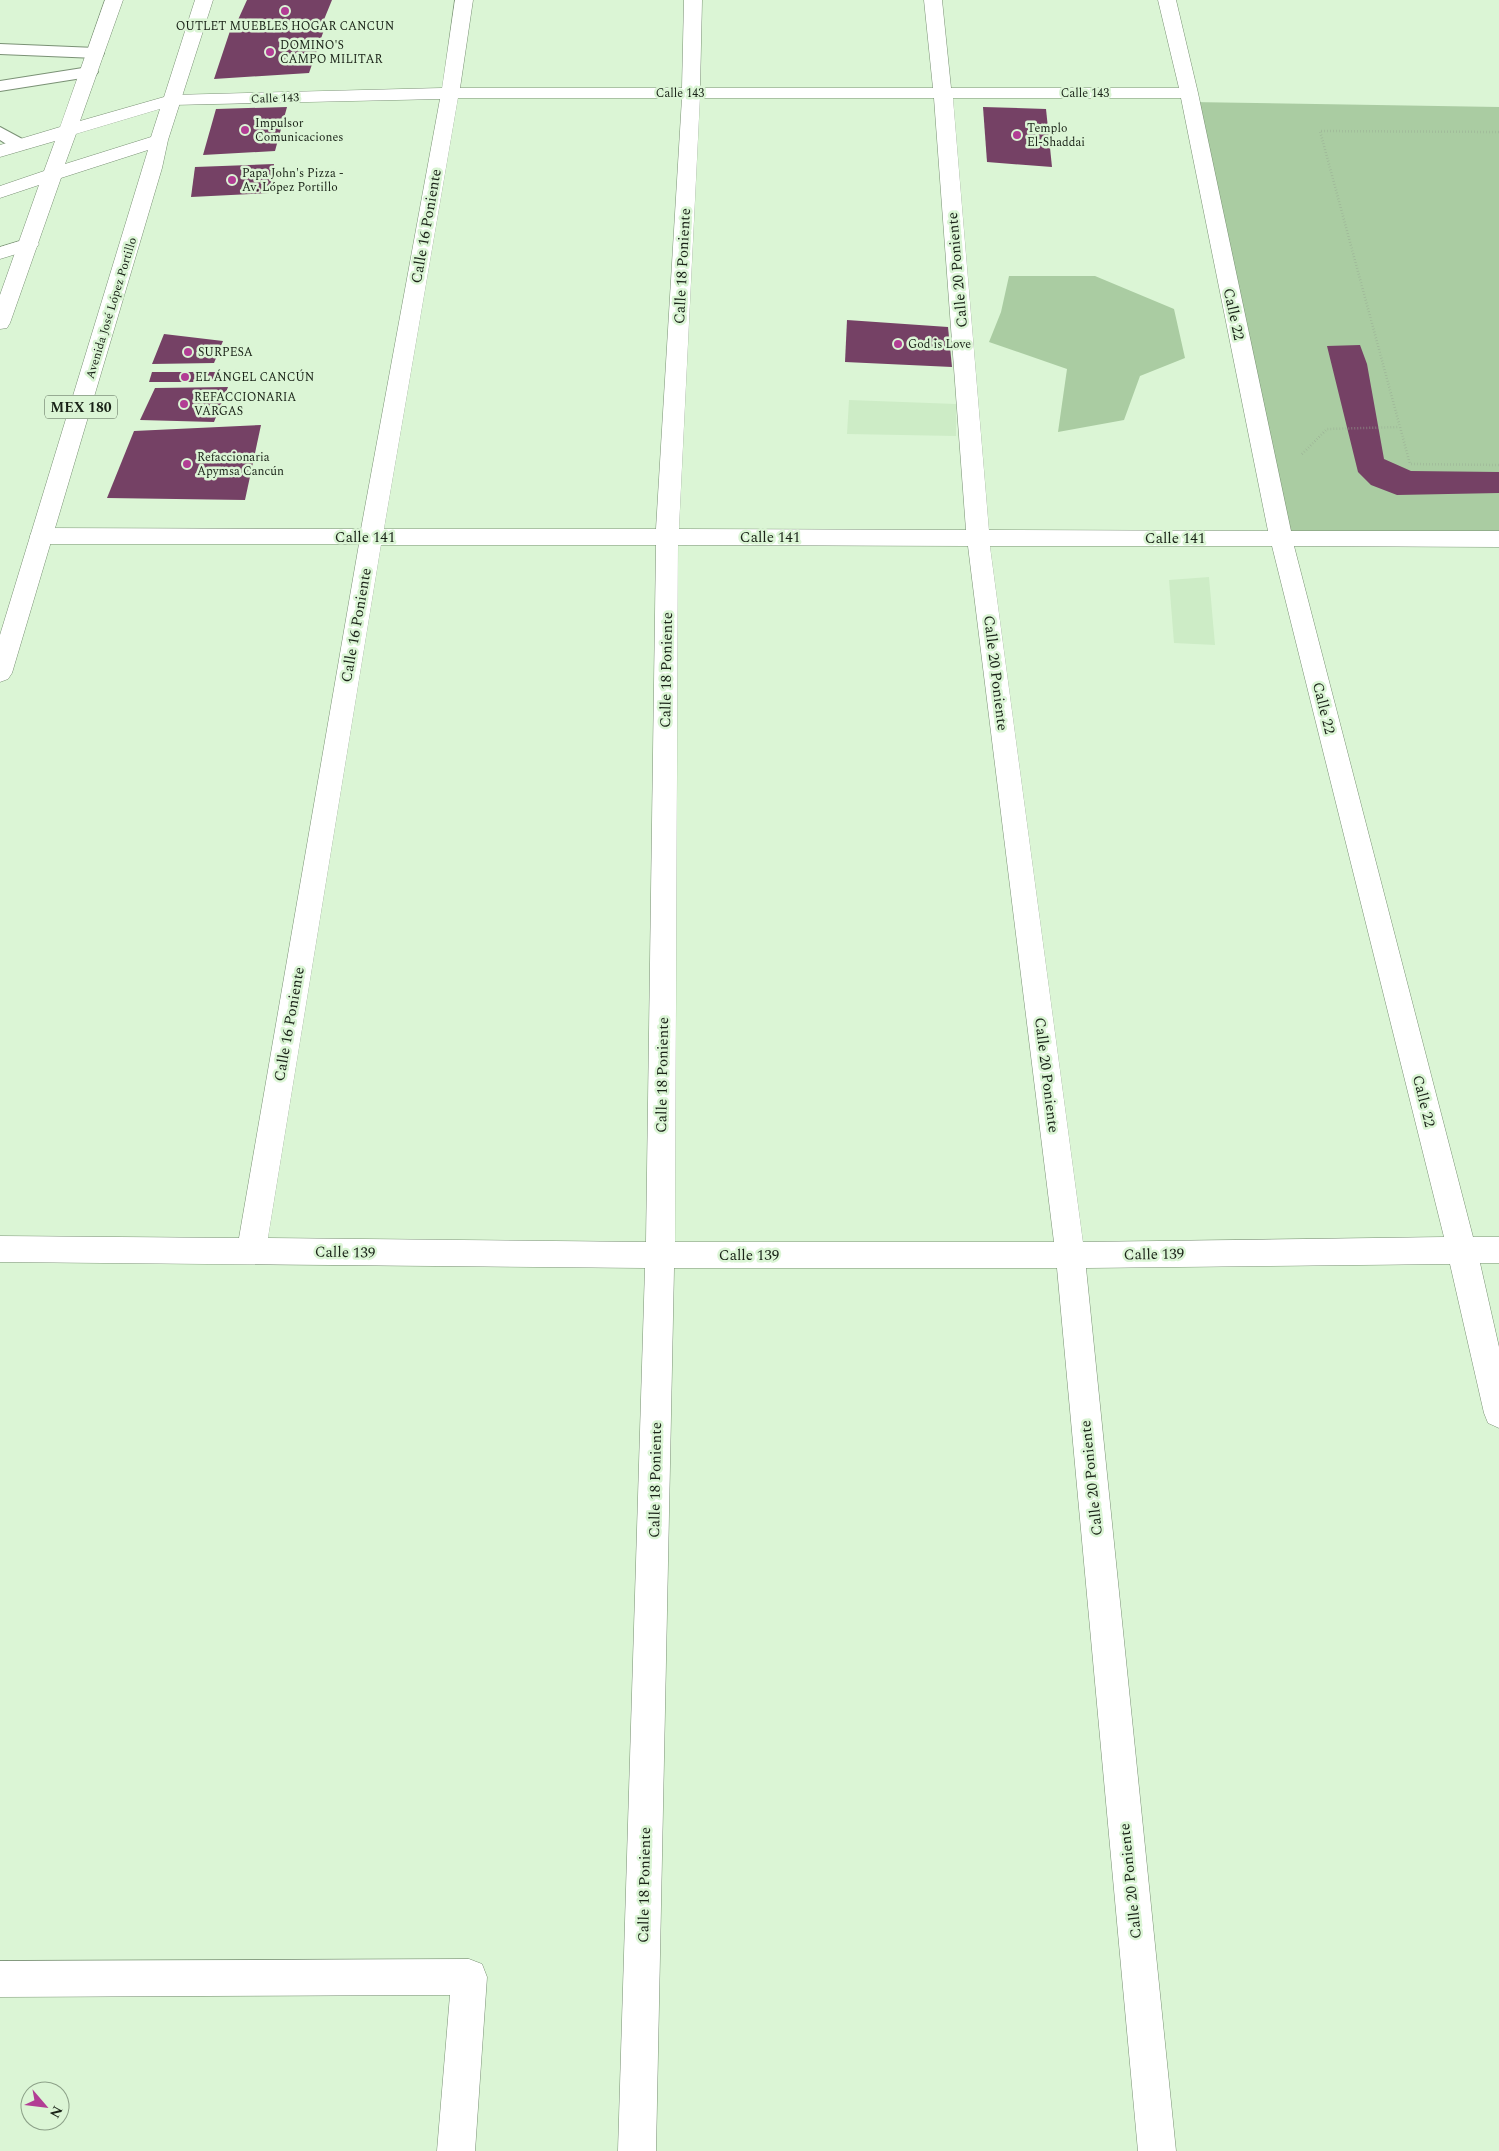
<svg xmlns="http://www.w3.org/2000/svg" width="1499" height="2151" font-family="Spectral,serif">
	<rect width="100%" height="100%" fill="#dbf5d5"/>
	<!-- built -->
	<g fill="#cdecc6">
		<polygon points="849,400 956,404 956,436 847,434"/>
		<polygon points="1209,577 1215,645 1174,643 1169,580"/>
	</g>
	<!-- green -->
	<g fill="#aacca2">
		<polygon points="1190,102 1499,107 1499,539 1281,538"/>
		<polygon points="1009,276 1095,276 1174,309 1185,358 1140,376 1124,420 1058,432 1067,369 989,342 1001,312"/>
	</g>
	<!-- building -->
	<g fill="#754165">
		<polygon points="247,0 332,0 323,22 237,22"/>
		<polygon points="325,27 309,73 214,79 230,31"/>
		<polygon points="287,107 275,151 203,155 216,109"/>
		<polygon points="983,107 1046,109 1052,167 987,162"/>
		<polygon points="274,164 270,193 191,197 195,167"/>
		<polygon points="847,320 948,327 952,367 845,362"/>
		<polygon points="164,334 223,341 214,363 152,364"/>
		<polygon points="1360,345 1367,364 1384,459 1411,471 1499,472 1499,493 1397,495 1371,485 1358,472 1327,346"/>
		<polygon points="152,372 223,372 218,382 149,382"/>
		<polygon points="228,387 214,422 140,420 155,388"/>
		<polygon points="261,425 245,500 107,498 134,431"/>
	</g>
	<g fill="none" stroke-linecap="round" stroke-linejoin="round">
		<defs>
			<g id="service">
				<polygon points="0,44 96,48 102,49 104,53 102,57 96,58 0,54"/>
				<polygon points="89,67 95,68 98,72 95,76 0,91 0,81"/>
				<polygon points="0,127 26,141 29,145 26,149 14,149 0,140"/>
			</g>
			<g id="minor">
				<path d="M455,0H473L460,88H682L684,0H702L700,88H933L924,0H942L951,88H1179L1158,0H1176L1198,93L1291,531H1499V547L1294,546L1473,1237H1499V1263H1480L1499,1347V1428L1488,1423L1484,1413L1450,1264L1086,1268L1176,2151H1138L1057,1268H674L656,2151H618L645,1268L0,1262V1236L239,1238L359,544H41L33,542L30,536L33,530L41,528L361,529L440,99L172,105L166,104L163,100L166,96L172,95L442,88ZM458,98H682L656,529H384ZM700,98H934L966,530L679,529ZM953,98H1181L1268,531L989,530ZM381,545H656L646,1242L268,1238ZM678,545L968,546L1054,1242H675ZM990,546H1272L1444,1237L1083,1242Z"/>
				<polygon points="469,1959 482,1964 487,1977 475,2151 437,2151 450,1995 0,1997 0,1961"/>
			</g>
			<polygon id="tertiary" points="29,238 36,240 39,244 36,248 0,259 0,247"/>
			<path id="primary" d="M105,0H123L80,121L164,97L195,0H213L168,140L162,168L12,673L8,679L0,682V635L148,150L61,178L10,323L7,328L0,329V295L39,185L0,198V186L44,171L55,141L0,157V145L60,127ZM160,109L151,137L65,164L76,134Z"/>
		</defs>
		<!-- service casing -->
		<use href="#service" stroke="#7a9175" stroke-width="2"/>
		<!-- minor casing -->
		<use href="#minor" stroke="#7a9175" stroke-width="1"/>
		<!-- tertiary casing -->
		<use href="#tertiary" stroke="#7a9175" stroke-width="1"/>
		<!-- primary casing -->
		<use href="#primary" stroke="#7a9175" stroke-width="1"/>
		<!-- path -->
		<g stroke="#99ad94" stroke-width="2.5" stroke-dasharray="0.5 2.5" stroke-linecap="butt">
			<polyline points="1499,132 1320,131 1410,464 1499,465"/>
			<polyline points="1302,454 1327,429 1399,427"/>
		</g>
		<!-- service -->
		<use href="#service" fill="#fff" fill-rule="evenodd"/>
		<!-- minor -->
		<use href="#minor" fill="#fff" fill-rule="evenodd"/>
		<!-- tertiary -->
		<use href="#tertiary" fill="#fff" fill-rule="evenodd"/>
		<!-- primary -->
		<use href="#primary" fill="#fff" fill-rule="evenodd"/>
	</g>
	<!-- markers -->
	<g fill="#b23d94" stroke="#dbf5d5" stroke-width="2">
		<circle cx="285" cy="11" r="5"/>
		<circle cx="270" cy="52" r="5"/>
		<circle cx="245" cy="130" r="5"/>
		<circle cx="1017" cy="135" r="5"/>
		<circle cx="232" cy="180" r="5"/>
		<circle cx="898" cy="344" r="5"/>
		<circle cx="188" cy="352" r="5"/>
		<circle cx="185" cy="377" r="5"/>
		<circle cx="184" cy="404" r="5"/>
		<circle cx="187" cy="464" r="5"/>
	</g>
	<g text-anchor="middle" stroke-width="5" stroke-linejoin="round" paint-order="stroke">
		<!-- far-poi labels -->
		<g font-size="12" fill="#192217" stroke="#dbf5d5" text-anchor="start">
			<text x="285" y="30" text-anchor="middle">OUTLET MUEBLES HOGAR CANCUN</text>
			<text x="280" y="49">DOMINO'S<tspan x="280" dy="14">CAMPO MILITAR</tspan></text>
			<text x="255" y="127">Impulsor<tspan x="255" dy="14">Comunicaciones</tspan></text>
			<text x="1027" y="132">Templo<tspan x="1027" dy="14">El-Shaddai</tspan></text>
			<text x="242" y="177">Papa John's Pizza -<tspan x="242" dy="14">Av. López Portillo</tspan></text>
			<text x="908" y="348">God is Love</text>
			<text x="198" y="356">SURPESA</text>
			<text x="195" y="381">EL ÁNGEL CANCÚN</text>
			<text x="194" y="401">REFACCIONARIA<tspan x="194" dy="14">VARGAS</tspan></text>
			<text x="197" y="461">Refaccionaria<tspan x="197" dy="14">Apymsa Cancún</tspan></text>
		</g>
		<!-- far-street labels -->
		<g font-size="12" fill="#192217" stroke="#dbf5d5">
			<text x="680" y="97">Calle 143</text>
			<text x="1085" y="97">Calle 143</text>
			<text transform="translate(275 98) rotate(-2)" y="4">Calle 143</text>
			<text transform="translate(111 308) rotate(-73)" y="4">Avenida José López Portillo</text>
		</g>
		<!-- shield labels -->
		<rect fill="#dbf5d5" stroke="#536150" stroke-width="1" x="45" y="395.5" width="72" height="23" rx="4"/>
		<g font-size="14" font-weight="bold" fill="#192217">
			<text x="81" y="412">MEX 180</text>
		</g>
		<!-- street labels -->
		<g font-size="15" fill="#192217" stroke="#dbf5d5">
			<text transform="translate(426 226) rotate(-80)" y="5">Calle 16 Poniente</text>
			<text transform="translate(682 266) rotate(-87)" y="5">Calle 18 Poniente</text>
			<text transform="translate(957 270) rotate(-95)" y="5">Calle 20 Poniente</text>
			<text transform="translate(1234 314) rotate(78)" y="5">Calle 22</text>
			<text x="365" y="542">Calle 141</text>
			<text x="770" y="542">Calle 141</text>
			<text x="1175" y="543">Calle 141</text>
			<text transform="translate(356 625) rotate(-80)" y="5">Calle 16 Poniente</text>
			<text transform="translate(666 670) rotate(-89)" y="5">Calle 18 Poniente</text>
			<text transform="translate(996 673) rotate(83)" y="5">Calle 20 Poniente</text>
			<text transform="translate(1324 708) rotate(76)" y="5">Calle 22</text>
			<text transform="translate(289 1024) rotate(-80)" y="5">Calle 16 Poniente</text>
			<text transform="translate(662 1075) rotate(-89)" y="5">Calle 18 Poniente</text>
			<text transform="translate(1047 1075) rotate(83)" y="5">Calle 20 Poniente</text>
			<text transform="translate(1424 1101) rotate(76)" y="5">Calle 22</text>
			<text transform="translate(345 1252) rotate(1)" y="5">Calle 139</text>
			<text transform="translate(1154 1254) rotate(-1)" y="5">Calle 139</text>
			<text x="749" y="1260">Calle 139</text>
			<text transform="translate(1091 1478) rotate(-96)" y="5">Calle 20 Poniente</text>
			<text transform="translate(655 1480) rotate(-89)" y="5">Calle 18 Poniente</text>
			<text transform="translate(1130 1881) rotate(-96)" y="5">Calle 20 Poniente</text>
			<text transform="translate(644 1885) rotate(-89)" y="5">Calle 18 Poniente</text>
		</g>
	</g>
	<!-- north arrow -->
	<g transform="translate(45 2106) rotate(118)"><circle r="24" fill="#dbf5d5" stroke="#8da189"/>
	<path d="M0-4L9 19L0 12L-9 19Z" fill="#b23d94"/>
	<text y="-8" font-size="14" font-weight="bold" text-anchor="middle" fill="#192217">N</text>
	</g>
</svg>
